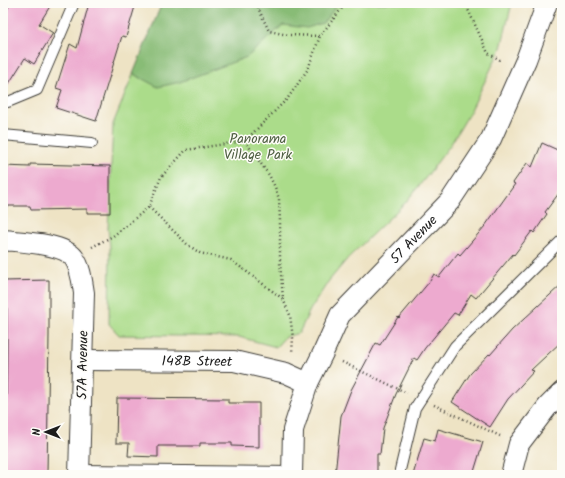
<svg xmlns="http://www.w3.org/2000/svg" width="565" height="478" font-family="Kalam,sans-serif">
	<rect width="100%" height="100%" fill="#fdfcf7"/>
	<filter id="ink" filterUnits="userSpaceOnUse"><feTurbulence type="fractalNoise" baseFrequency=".025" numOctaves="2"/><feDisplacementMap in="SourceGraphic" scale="8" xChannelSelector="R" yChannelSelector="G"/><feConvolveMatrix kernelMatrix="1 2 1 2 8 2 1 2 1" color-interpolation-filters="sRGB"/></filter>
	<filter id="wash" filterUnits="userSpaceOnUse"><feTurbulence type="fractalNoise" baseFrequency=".012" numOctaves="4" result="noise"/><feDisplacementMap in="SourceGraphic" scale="16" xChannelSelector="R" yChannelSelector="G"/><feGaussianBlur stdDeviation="0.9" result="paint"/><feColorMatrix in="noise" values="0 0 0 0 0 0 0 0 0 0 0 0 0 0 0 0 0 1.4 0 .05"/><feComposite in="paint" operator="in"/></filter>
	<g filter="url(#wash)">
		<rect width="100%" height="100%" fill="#eee3c4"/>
		<!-- green -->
		<polygon fill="#abdc8a" stroke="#647c53" points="162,3 512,3 501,48 470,112 451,144 427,176 405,203 348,258 328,282 310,310 299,333 285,337 276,347 239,337 119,335 109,324 110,247 108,229 113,124"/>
		<!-- forest -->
		<polygon fill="#88bc76" stroke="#526c49" points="162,3 339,3 323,23 307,28 283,25 247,57 180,82 158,87 133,74"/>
		<g id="blocks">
			<!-- building -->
			<g fill="#edaacf">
				<polygon points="11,3 52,3 39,24 53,33 34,64 25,58 3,93 3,16"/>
				<polygon points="89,3 136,3 126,37 122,36 96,121 56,108 62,90 56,88 70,44 77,48"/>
				<polygon points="542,143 562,152 562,189 545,212 547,214 534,233 532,231 514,255 513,254 476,298 471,294 458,315 454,313 425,348 417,360 414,358 396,394 383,428 380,454 377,454 377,475 335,475 341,416 351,390 376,343 380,345 398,317 399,318 430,281 434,274 439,277 458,253 460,255 485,226 515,184 513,183 527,163 532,167"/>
				<polygon points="30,164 110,166 110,213 87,213 87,209 31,210 30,206 3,206 3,166 30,167"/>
				<polygon points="49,280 49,335 47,475 3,475 3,429 6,429 7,341 7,306 4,306 4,281"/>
				<polygon points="562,284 562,341 531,370 534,371 508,399 490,427 452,402 470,374 489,354 490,355 512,330"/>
				<polygon points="117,398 228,399 228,403 259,403 259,447 232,446 232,443 200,443 200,446 158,446 158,457 128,456 129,443 116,443"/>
				<polygon points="438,429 483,442 473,475 413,475 424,438 435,441"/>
			</g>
		</g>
	</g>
	<g filter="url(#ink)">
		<use href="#blocks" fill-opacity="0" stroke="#3c3a35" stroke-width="1"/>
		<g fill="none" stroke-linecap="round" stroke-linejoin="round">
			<defs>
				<g id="lane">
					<polyline points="3,101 8,102 37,90 74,3"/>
					<polyline points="3,135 92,143"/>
					<polyline points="79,470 292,472"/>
					<polyline points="400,475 400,470 415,408 455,346 562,240"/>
				</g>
				<g id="street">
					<path d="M3,240C21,242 63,243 74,258C81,268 82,281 84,293L79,475"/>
					<path id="s1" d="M83,360L234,361L286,373L308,383"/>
					<path id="s2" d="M292,475L293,430L308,383L323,353L340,315L450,201L491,139L526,60L547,3"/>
					<polyline points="511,475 519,444 548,406 562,392"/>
				</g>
			</defs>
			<!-- lane casing -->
			<use href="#lane" stroke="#3c3a35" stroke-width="12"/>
			<!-- street casing -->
			<use href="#street" stroke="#3c3a35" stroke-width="22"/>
			<!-- path -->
			<g stroke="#3c3a35" stroke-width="2.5" stroke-dasharray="1 3" stroke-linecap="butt">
				<polyline points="257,3 259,10 269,31 288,35 320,36"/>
				<polyline points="465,3 488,53 500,60"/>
				<polyline points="245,141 269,175 275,187 279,199 280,221 280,262 283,299 290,315 293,338 292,353"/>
				<polyline points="149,207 188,245 200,253 231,260 283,299"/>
				<polyline points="92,247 113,236 149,207 161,177 186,150 245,141 288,98 308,69 320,36 346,3"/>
				<polyline points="342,362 407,393"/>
				<polyline points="434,405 500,436"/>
			</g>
			<!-- lane -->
			<use href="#lane" stroke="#fff" stroke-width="10"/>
			<!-- street -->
			<use href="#street" stroke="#fff" stroke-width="20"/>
		</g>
	</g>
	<g text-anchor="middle" stroke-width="3" stroke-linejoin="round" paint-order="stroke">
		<!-- park labels -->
		<g font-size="14" fill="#4e5f42" stroke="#fdfcf7">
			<text x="258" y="143">Panorama<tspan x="258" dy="16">Village Park</tspan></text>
		</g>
		<!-- street labels -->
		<g font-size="14" fill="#1c1c1c" stroke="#fdfcf7">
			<text dy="5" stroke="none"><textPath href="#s2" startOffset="275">57 Avenue</textPath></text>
			<text dy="5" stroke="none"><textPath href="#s1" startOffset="114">148B Street</textPath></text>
			<text transform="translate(82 365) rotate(-89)" y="5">57A Avenue</text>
		</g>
	</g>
	<!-- margin -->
	<rect width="565" height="478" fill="none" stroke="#fdfcf7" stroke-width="16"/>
	<!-- north arrow -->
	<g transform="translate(46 432) rotate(270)" stroke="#fdfcf7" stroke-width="3" paint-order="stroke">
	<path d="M0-3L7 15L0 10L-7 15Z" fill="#1c1c1c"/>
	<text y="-6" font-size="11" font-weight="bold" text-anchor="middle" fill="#1c1c1c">N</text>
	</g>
</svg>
